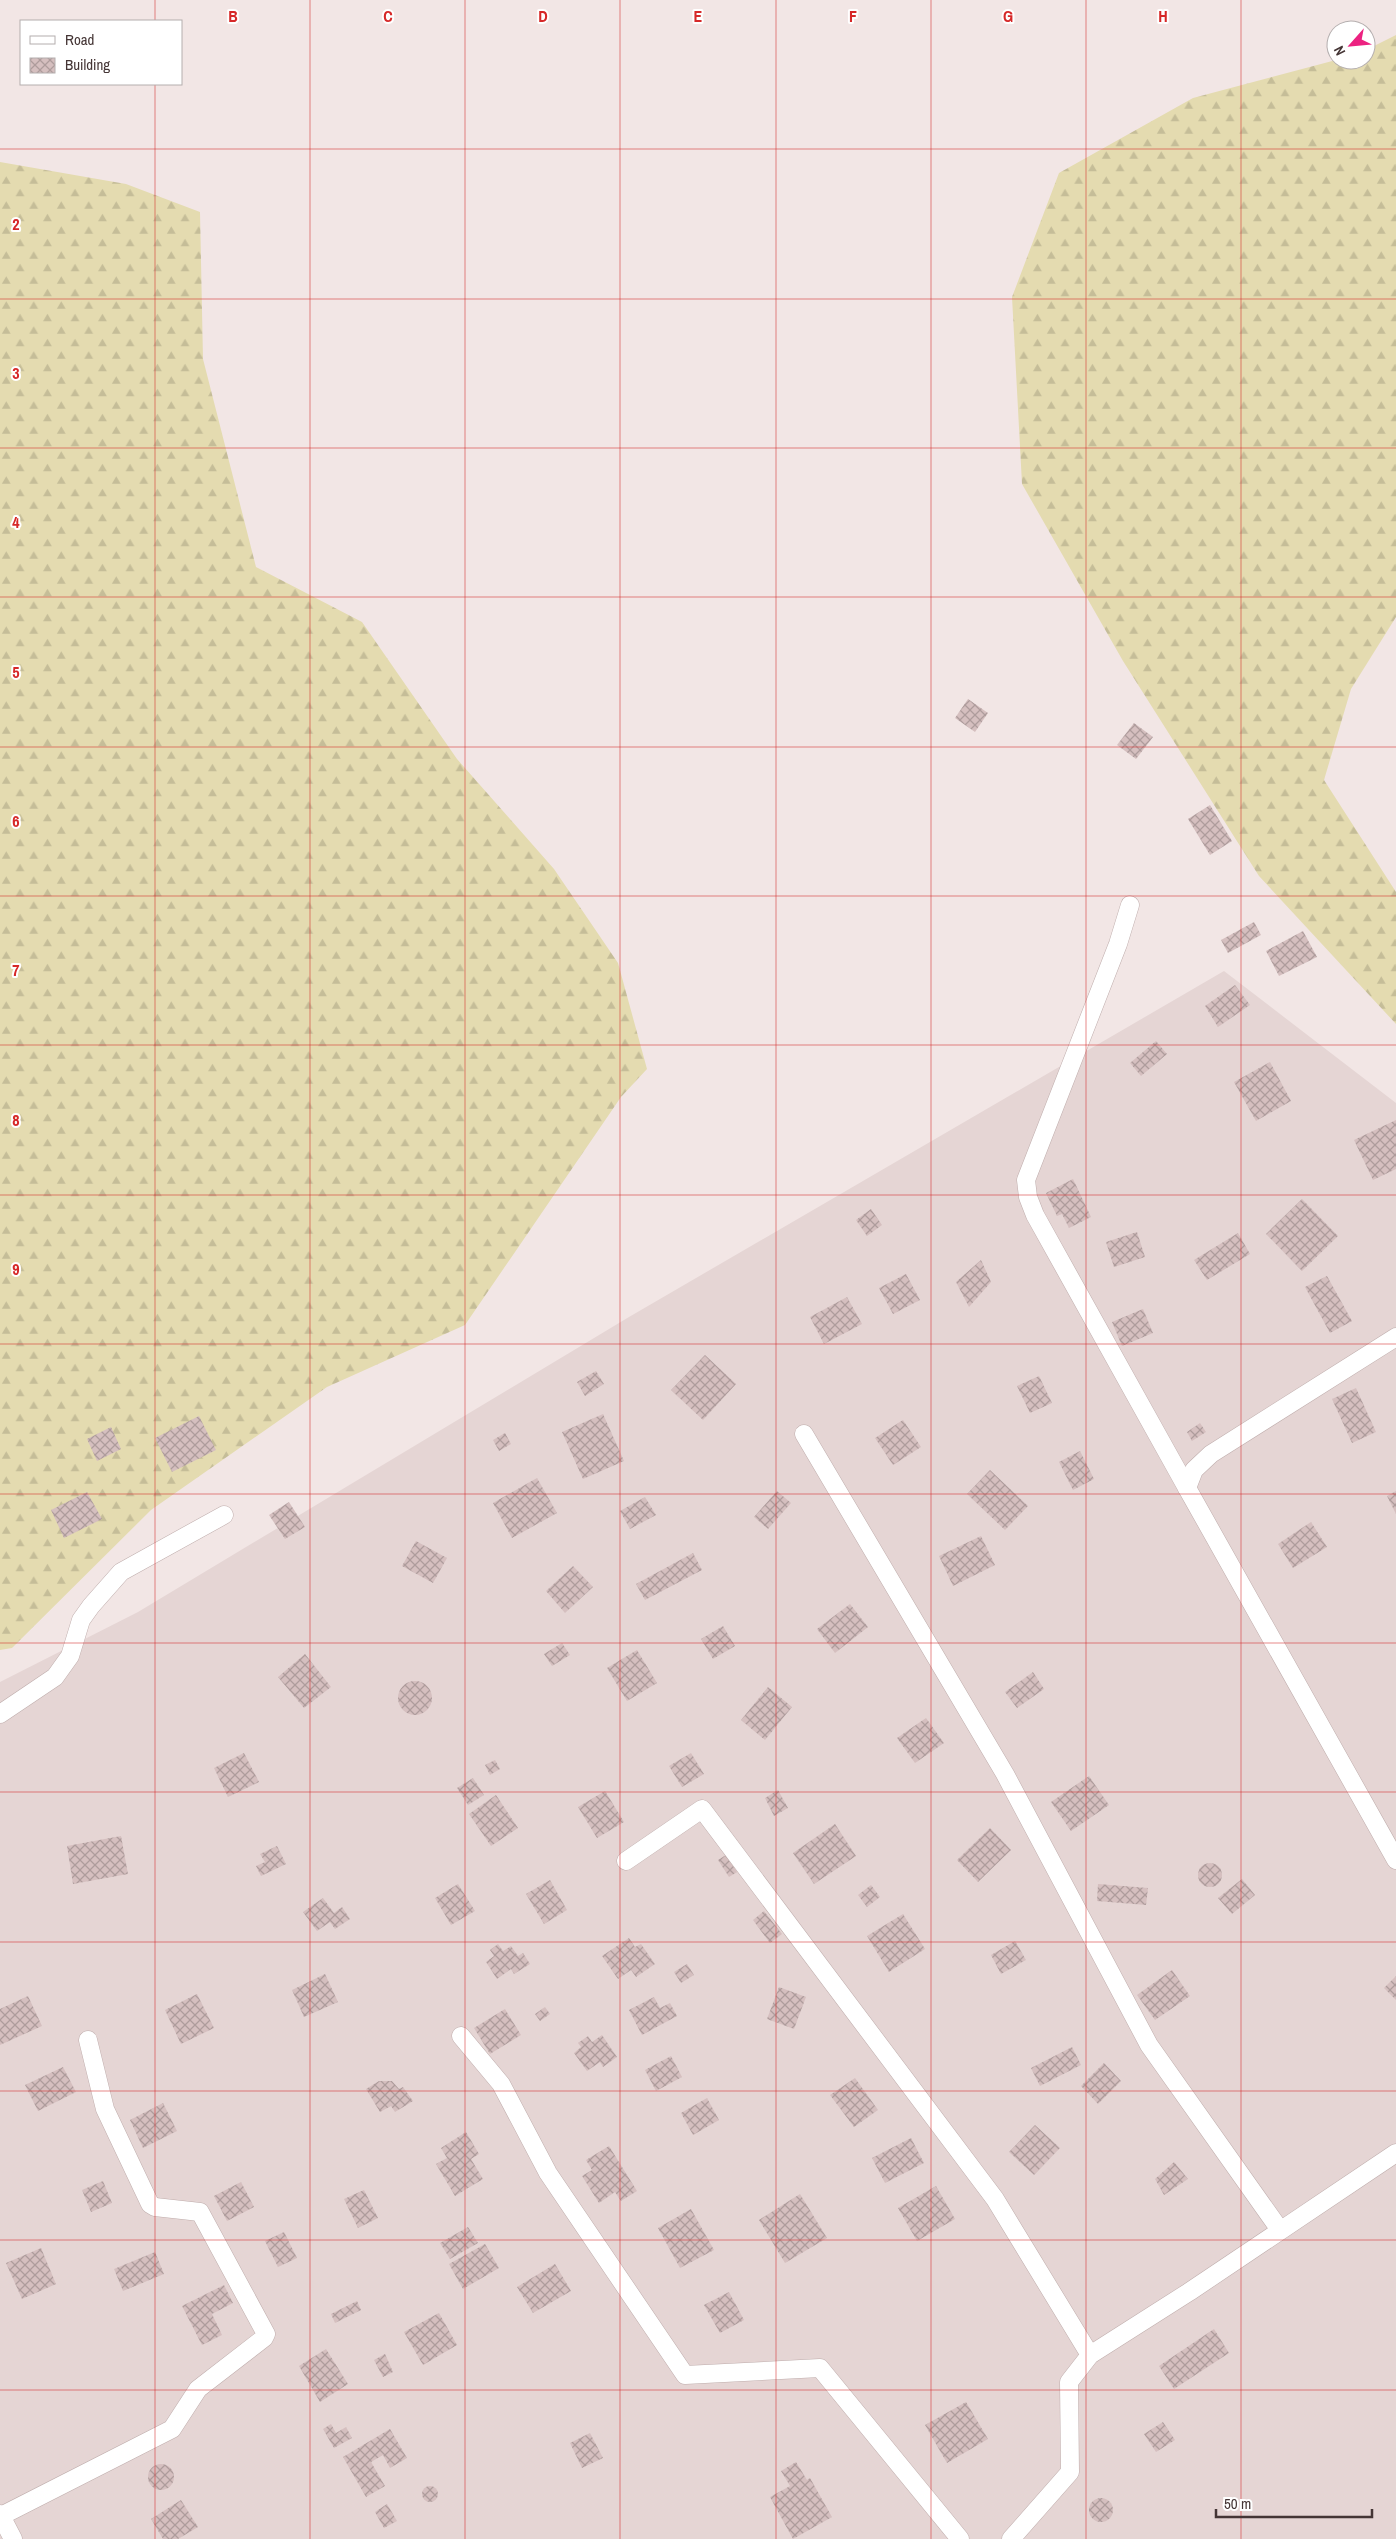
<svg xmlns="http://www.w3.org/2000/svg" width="1396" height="2539" font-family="'Archivo Narrow',sans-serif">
	<defs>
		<pattern id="forest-firs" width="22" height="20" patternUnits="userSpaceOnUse" patternTransform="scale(1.25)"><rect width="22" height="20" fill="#e4dbb0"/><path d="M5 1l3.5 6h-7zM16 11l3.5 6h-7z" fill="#c5bd98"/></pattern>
		<pattern id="building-cross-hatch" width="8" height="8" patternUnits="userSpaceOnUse" patternTransform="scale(1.25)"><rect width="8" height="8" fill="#d5bfbf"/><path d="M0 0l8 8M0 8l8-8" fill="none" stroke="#ae9c9c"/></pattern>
	</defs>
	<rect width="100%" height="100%" fill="#f2e6e5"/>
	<!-- residential -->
	<polygon fill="#e5d5d4" points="1224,971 1396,1103 1396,2539 0,2539 0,1682 138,1612 629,1317"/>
	<!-- forest -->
	<g fill="url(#forest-firs)">
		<polygon points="1396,35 1396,617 1351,689 1324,780 1396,892 1396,1024 1259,876 1123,661 1022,484 1012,297 1059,173 1193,98 1336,60 1366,60 1366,50"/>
		<polygon points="0,162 126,184 200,212 203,359 256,567 362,622 457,759 554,869 618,963 647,1069 621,1097 465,1325 327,1387 151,1510 12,1648 0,1650"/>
	</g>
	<!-- building -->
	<g fill="url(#building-cross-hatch)">
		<polygon points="968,699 988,713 975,732 955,718"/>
		<polygon points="1134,723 1153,737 1136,759 1117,745"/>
		<polygon points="1210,805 1232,841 1210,855 1188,819"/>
		<polygon points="1254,922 1261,935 1228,953 1221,940"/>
		<polygon points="1303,931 1317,957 1279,976 1266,951"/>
		<polygon points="1235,985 1250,1005 1218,1027 1205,1006"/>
		<polygon points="1156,1041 1167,1054 1141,1076 1130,1063"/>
		<polygon points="1270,1062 1291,1101 1256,1121 1234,1082"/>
		<polygon points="1396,1120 1396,1169 1373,1180 1354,1140"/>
		<polygon points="1073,1179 1091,1217 1069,1228 1062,1214 1057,1216 1046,1193"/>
		<polygon points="1302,1199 1338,1236 1302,1271 1266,1234"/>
		<polygon points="871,1209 882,1225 867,1236 856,1220"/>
		<polygon points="1137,1232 1145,1257 1114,1267 1106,1242"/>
		<polygon points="1238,1233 1250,1254 1207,1280 1194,1260"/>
		<polygon points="981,1260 991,1282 969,1307 956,1282"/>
		<polygon points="906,1274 920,1300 893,1314 879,1288"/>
		<polygon points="1327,1276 1352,1321 1330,1333 1305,1287"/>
		<polygon points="847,1297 862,1324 824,1344 810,1317"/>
		<polygon points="1143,1309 1153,1333 1122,1346 1112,1322"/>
		<polygon points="705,1355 736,1384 703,1420 671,1390"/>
		<polygon points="596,1371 604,1384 585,1396 577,1382"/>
		<polygon points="1039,1376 1052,1403 1030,1413 1017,1386"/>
		<polygon points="1356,1388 1376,1432 1352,1443 1332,1399"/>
		<polygon points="603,1414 624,1461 583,1479 562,1432"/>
		<polygon points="199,1416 216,1450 172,1472 155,1438"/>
		<polygon points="903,1420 921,1447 893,1465 875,1438"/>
		<polygon points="1200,1423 1206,1432 1192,1441 1187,1432"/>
		<polygon points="111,1427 121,1449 97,1461 87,1439"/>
		<polygon points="505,1433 511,1444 499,1451 493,1440"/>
		<polygon points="1080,1451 1094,1479 1073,1490 1059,1462"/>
		<polygon points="990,1470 1028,1506 1005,1530 967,1494"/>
		<polygon points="537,1478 557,1513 512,1538 493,1503"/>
		<polygon points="777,1491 791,1503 768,1529 754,1517"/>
		<polygon points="1396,1491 1396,1514 1387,1496"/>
		<polygon points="87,1492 102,1519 64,1538 51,1510"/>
		<polygon points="645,1497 656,1515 630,1529 620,1511"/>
		<polygon points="289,1502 305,1527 285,1539 269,1515"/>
		<polygon points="1311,1522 1327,1547 1293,1568 1278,1544"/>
		<polygon points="981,1536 995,1565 953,1586 939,1556"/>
		<polygon points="416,1541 447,1558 433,1583 402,1566"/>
		<polygon points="693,1553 702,1570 645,1600 636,1584"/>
		<polygon points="573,1566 593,1587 565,1613 546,1591"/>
		<polygon points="850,1604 868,1627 835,1653 817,1629"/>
		<polygon points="723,1626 735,1646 713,1659 701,1639"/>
		<polygon points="562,1643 570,1655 552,1666 544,1654"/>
		<polygon points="637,1650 657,1683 627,1701 607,1668"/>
		<polygon points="305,1654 331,1687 304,1708 278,1677"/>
		<polygon points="1033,1672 1044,1689 1017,1708 1005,1692"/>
		<circle cx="415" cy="1698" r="17"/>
		<polygon points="768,1687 792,1707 765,1740 741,1720"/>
		<polygon points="926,1718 944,1743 915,1763 897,1738"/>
		<polygon points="244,1753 259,1782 228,1797 214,1768"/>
		<polygon points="691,1753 704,1774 682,1787 669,1766"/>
		<polygon points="495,1760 500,1769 490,1775 485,1765"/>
		<polygon points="1089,1776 1109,1805 1071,1831 1051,1802"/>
		<polygon points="473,1778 484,1795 468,1805 457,1788"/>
		<polygon points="778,1790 788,1808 774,1816 765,1798"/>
		<polygon points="605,1791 624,1822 597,1838 578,1807"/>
		<polygon points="496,1795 518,1828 491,1846 469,1814"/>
		<polygon points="835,1824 856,1856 814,1884 793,1853"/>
		<polygon points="990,1828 1011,1850 978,1882 957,1860"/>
		<polygon points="121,1836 128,1874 73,1884 67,1846"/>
		<polygon points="277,1846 286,1864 261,1876 256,1866 265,1862 260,1854"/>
		<polygon points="726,1855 737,1872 729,1877 718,1860"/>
		<circle cx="1210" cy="1875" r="12"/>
		<polygon points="1242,1879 1255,1895 1232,1914 1218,1898"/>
		<polygon points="550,1880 567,1910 544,1924 526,1894"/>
		<polygon points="458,1884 475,1911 451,1925 435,1898"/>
		<polygon points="1098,1884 1148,1888 1146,1905 1097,1901"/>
		<polygon points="871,1885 880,1897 867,1907 858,1895"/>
		<polygon points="323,1898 334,1913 342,1907 350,1919 335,1929 330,1922 317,1931 303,1912"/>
		<polygon points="764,1911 782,1934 770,1943 753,1920"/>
		<polygon points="903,1914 925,1949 889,1972 867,1936"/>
		<polygon points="629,1938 635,1947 641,1944 655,1964 636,1977 631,1970 618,1979 602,1956"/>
		<polygon points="1015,1941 1026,1960 1001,1974 991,1955"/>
		<polygon points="498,1944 503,1951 511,1946 518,1956 523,1953 530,1964 514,1974 511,1969 497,1979 486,1962 494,1956 490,1950"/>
		<polygon points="687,1964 694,1975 681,1983 674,1972"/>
		<polygon points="1172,1970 1190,1996 1155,2020 1137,1995"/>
		<polygon points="325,1974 338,2002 304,2017 292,1990"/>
		<polygon points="1396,1976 1396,2000 1384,1988"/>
		<polygon points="779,1987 806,1997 794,2029 767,2019"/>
		<polygon points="197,1994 214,2028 181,2044 165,2010"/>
		<polygon points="28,1996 42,2026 0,2045 0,2009"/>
		<polygon points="654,1997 660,2008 670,2003 677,2016 642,2035 629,2010"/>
		<polygon points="545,2007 550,2014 540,2021 535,2014"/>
		<polygon points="505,2009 521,2035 490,2054 474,2028"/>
		<polygon points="602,2035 617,2057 603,2067 600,2062 587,2071 574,2053 581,2047 578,2043 588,2036 592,2042"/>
		<polygon points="1072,2047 1081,2065 1040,2086 1031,2068"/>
		<polygon points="671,2056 682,2077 656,2091 645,2070"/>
		<polygon points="1104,2063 1121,2081 1098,2104 1081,2086"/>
		<polygon points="63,2067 76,2092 38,2111 25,2085"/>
		<polygon points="855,2078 878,2110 854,2127 830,2095"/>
		<polygon points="379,2081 392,2081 399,2089 403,2087 413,2101 395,2112 391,2106 380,2112 366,2089"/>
		<polygon points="707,2098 719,2120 693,2135 681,2113"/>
		<polygon points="163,2103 177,2131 143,2148 130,2120"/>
		<polygon points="1035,2125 1060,2148 1034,2175 1009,2152"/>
		<polygon points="466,2132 479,2154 471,2159 483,2179 455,2196 436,2164 447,2158 441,2148"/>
		<polygon points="911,2138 924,2163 885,2183 872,2158"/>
		<polygon points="609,2146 637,2191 621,2201 615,2192 599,2203 582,2176 592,2170 586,2160"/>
		<polygon points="1174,2162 1188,2179 1164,2195 1155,2179"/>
		<polygon points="103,2181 112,2203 91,2212 82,2190"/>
		<polygon points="241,2182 254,2207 227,2221 214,2196"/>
		<polygon points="936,2186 955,2219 917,2241 898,2208"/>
		<polygon points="364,2190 378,2218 358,2228 344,2199"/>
		<polygon points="800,2194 827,2238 785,2263 759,2220"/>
		<polygon points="691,2209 714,2250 680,2268 658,2228"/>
		<polygon points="468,2227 478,2243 450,2259 440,2243"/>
		<polygon points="284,2232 297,2258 278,2267 265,2241"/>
		<polygon points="485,2244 499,2268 463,2289 449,2264"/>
		<polygon points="41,2248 56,2284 22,2299 6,2263"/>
		<polygon points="155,2252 164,2274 123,2291 114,2269"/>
		<polygon points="555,2264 571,2291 533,2313 517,2287"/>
		<polygon points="224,2285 233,2303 212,2314 222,2335 202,2345 182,2306"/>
		<polygon points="729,2292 744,2320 720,2333 704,2305"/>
		<polygon points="357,2301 361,2310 335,2323 331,2314"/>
		<polygon points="439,2313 457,2345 423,2365 404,2332"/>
		<polygon points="1214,2329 1229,2353 1174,2389 1159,2366"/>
		<polygon points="326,2349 348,2384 320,2402 299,2366"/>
		<polygon points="385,2354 393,2372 383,2377 374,2360"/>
		<polygon points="966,2402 988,2439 947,2463 925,2425"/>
		<polygon points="1163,2422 1175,2440 1156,2452 1144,2434"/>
		<polygon points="331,2424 336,2433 346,2427 352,2438 334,2448 323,2429"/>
		<polygon points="390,2429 407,2458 390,2468 383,2455 371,2462 385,2486 366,2497 343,2457"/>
		<polygon points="590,2433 603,2458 582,2468 570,2443"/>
		<polygon points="796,2462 807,2480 810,2478 832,2517 793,2539 770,2497 790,2486 781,2471"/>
		<circle cx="161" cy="2477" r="13"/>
		<circle cx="430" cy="2494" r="8"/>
		<circle cx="1101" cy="2510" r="12"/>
		<polygon points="181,2500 198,2527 178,2539 163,2539 151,2519"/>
		<polygon points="387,2504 397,2521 384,2528 375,2512"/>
	</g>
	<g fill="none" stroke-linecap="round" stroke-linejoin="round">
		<defs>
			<g id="minor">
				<polyline points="1130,905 1118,944 1026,1180 1028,1197 1035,1215 1187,1488"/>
				<polyline points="1396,1337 1211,1454 1194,1470 1187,1488 1396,1860"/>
				<polyline points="804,1434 1005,1774 1149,2045 1280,2230"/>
				<polyline points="0,1714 55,1677 70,1656 81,1620 91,1606 121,1572 224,1515"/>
				<polyline points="626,1861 702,1809 995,2199 1090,2355"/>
				<polyline points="461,2036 501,2084 548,2173 685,2375 820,2368 960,2539"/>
				<polyline points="0,2514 13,2539"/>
				<polyline points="1,2516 172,2429 198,2389 264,2338 266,2334 200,2212 155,2207 150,2204 105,2109 88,2040"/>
				<polyline points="1011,2539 1070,2472 1069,2382 1090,2355 1189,2292 1396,2153"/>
			</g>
		</defs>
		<!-- minor casing -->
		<use href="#minor" stroke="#bfadac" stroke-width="19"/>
		<!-- minor -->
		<use href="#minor" stroke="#fff" stroke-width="18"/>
	</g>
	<!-- grid -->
	<path fill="none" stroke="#d62828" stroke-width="1" stroke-opacity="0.55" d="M155,0V21M310,0V2539M465,0V2539M620,0V2539M776,0V2539M931,0V2539M1086,0V2539M1241,0V2539M155,84V2539M0,149H1396M0,299H1396M0,448H1396M0,597H1396M0,747H1396M0,896H1396M0,1045H1396M0,1195H1396M0,1344H1396M0,1494H1396M0,1643H1396M0,1792H1396M0,1942H1396M0,2091H1396M0,2240H1396M0,2390H1396"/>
	<g font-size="16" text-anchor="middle" font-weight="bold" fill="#d62828" stroke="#fff" stroke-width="4" stroke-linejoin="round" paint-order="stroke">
		<text x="233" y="22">B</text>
		<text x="388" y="22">C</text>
		<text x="543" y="22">D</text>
		<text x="698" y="22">E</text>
		<text x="853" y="22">F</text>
		<text x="1008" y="22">G</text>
		<text x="1163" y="22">H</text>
		<text x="16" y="230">2</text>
		<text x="16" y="379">3</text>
		<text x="16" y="528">4</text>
		<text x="16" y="678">5</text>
		<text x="16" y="827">6</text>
		<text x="16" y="976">7</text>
		<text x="16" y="1126">8</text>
		<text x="16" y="1275">9</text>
	</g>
	<!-- legend -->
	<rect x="20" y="20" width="162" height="65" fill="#ffffff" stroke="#b4aeae"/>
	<rect x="30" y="36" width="25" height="8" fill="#ffffff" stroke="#b4aeae"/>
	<text x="65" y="45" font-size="15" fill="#443535">Road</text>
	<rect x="30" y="58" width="25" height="15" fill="url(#building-cross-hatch)" stroke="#b4aeae"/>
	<text x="65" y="70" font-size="15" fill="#443535">Building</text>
	<!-- north arrow -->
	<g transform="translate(1351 45) rotate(243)"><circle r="24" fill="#ffffff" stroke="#b4aeae"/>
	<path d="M0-4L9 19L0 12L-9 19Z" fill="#ec2281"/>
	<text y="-8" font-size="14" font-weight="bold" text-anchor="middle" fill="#443535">N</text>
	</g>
	<!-- scale -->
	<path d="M1216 2509v8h156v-8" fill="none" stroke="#443535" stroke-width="2.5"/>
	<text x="1224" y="2509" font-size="15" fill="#443535" stroke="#ffffff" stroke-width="4" paint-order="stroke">50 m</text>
</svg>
